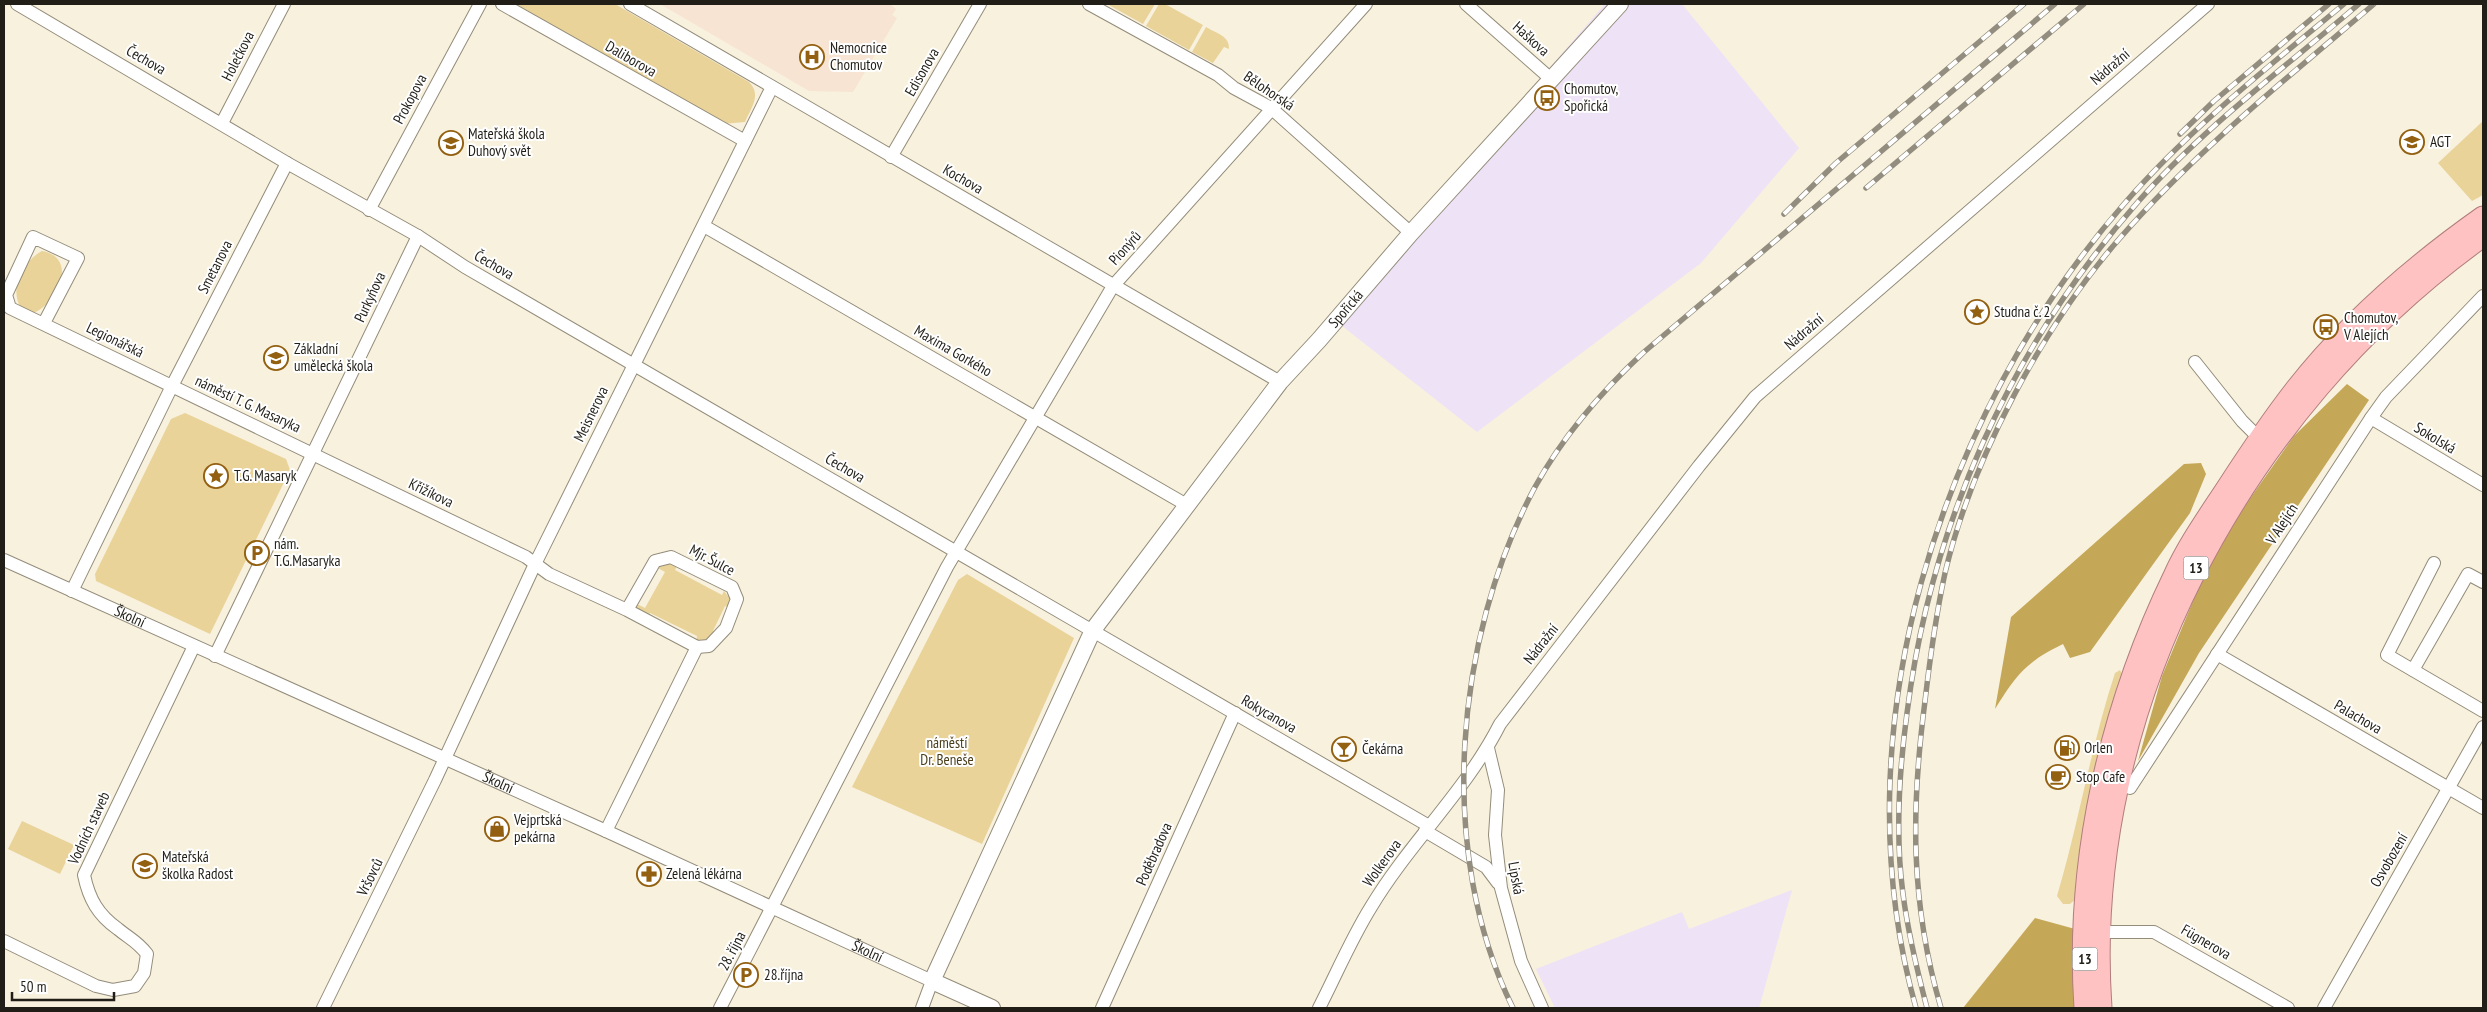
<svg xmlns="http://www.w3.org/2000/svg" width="2487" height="1012" font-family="'PT Sans Narrow',sans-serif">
	<rect width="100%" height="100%" fill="#f8f1de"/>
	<!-- commercial -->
	<g fill="#eee2f7">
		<polygon points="1605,4 1682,4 1799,148 1701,263 1477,432 1332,318"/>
		<polygon points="1792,890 1759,1008 1555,1008 1536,969 1682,912 1689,929"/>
	</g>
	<!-- medical -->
	<polygon fill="#f7e4d3" points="660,4 890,4 896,9 892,15 897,18 853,92 809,91"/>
	<!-- green -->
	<g fill="#e9d399">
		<path d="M516,4H615L749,82C762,95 751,108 745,122L722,124Z"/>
		<polygon points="1107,4 1155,4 1143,24"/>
		<polygon points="1159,4 1165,4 1203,25 1189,50 1146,26"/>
		<path d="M1206,27C1216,33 1230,36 1229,49L1224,47L1213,63L1192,52Z"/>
		<polygon points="2483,121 2483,195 2472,201 2438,163"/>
		<path d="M42,251C80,258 56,305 33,313L22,310C8,289 22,262 42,251Z"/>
		<polygon points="185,413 286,459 290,470 210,634 96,581 95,574 171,419"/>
		<polygon points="670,562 677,566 675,570 722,595 724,591 732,601 730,608 725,606 713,631 716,633 711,639 696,642 697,636 650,613 648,617 636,608 637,604 645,608 665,572 656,567"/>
		<polygon points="967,574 1074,638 982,844 852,787 958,580"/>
		<path d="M2120,670L2122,674L2101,745L2076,899L2070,904H2063L2057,896C2079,822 2091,746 2115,673Z"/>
		<polygon points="22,821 74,845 60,874 8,849"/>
	</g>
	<!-- forest -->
	<g fill="#c5a857">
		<polygon points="2347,384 2369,400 2199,653 2138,761 2162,676 2198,589 2232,524 2294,436"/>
		<path d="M2201,463L2206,474L2190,513L2090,652L2070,658L2063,644C2026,662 2017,674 1995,709L2011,617L2184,464Z"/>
		<polygon points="2035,918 2075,929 2077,1008 1963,1008"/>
	</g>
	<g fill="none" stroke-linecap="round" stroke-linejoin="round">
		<defs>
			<g id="minor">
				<polyline points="17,4 287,163 418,236 465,267 1429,826"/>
				<polyline points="502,4 745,141"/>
				<polyline points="630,4 1280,382"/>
				<polyline points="1089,4 1218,75 1234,88 1271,108 1411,233"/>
				<polyline points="1466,4 1551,79"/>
				<polyline points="222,123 284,4"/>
				<polyline points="891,157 980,4"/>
				<polyline points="369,210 480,4"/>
				<polyline points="704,226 1185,504"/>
				<polyline points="44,323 78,258 33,237 6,295 10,308 526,557 549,574 627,610 697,647 709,646 726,628 737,599 732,587 671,557 655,561 627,610"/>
				<polyline points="2195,362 2242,421 2263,442"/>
				<polyline points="2371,418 2483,485"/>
				<path id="s1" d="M4,560L606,831L932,981L922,1008"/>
				<polyline points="2434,563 2387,655 2483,711"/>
				<polyline points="72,591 172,386 287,163"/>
				<polyline points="2217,654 2483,808"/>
				<polyline points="215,656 418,236"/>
				<polyline points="2413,670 2468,574 2483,582"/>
				<polyline points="1488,748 1498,790 1495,835 1501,888 1521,961 1542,1008"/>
				<polyline points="2130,788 2371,418 2386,397 2483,296"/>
				<polyline points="606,831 697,647"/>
				<polyline points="1425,831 1486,867 1498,883"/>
				<polyline points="2100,932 2154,932 2288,1008"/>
				<path d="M4,941L96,986L113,990L135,986L144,973L147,954C137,941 130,939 118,929C98,915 89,899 84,875L194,646"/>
				<polyline points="323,1008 435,780 535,564 772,87"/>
				<polyline points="720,1008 947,567 1113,286 1366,4"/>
				<polyline points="1102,1008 1235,713"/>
				<path d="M1319,1008C1336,975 1351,939 1371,907C1410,842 1466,791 1500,724L1699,466L1755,397L2208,4"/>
				<polyline points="2324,1008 2483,727"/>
			</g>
			<g id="tertiary">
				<path id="s2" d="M992,1008L932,981L1093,630L1280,382L1319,340L1411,233L1620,4"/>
			</g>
			<g id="trunk">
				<path d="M2085,1008C2075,861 2110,708 2174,576C2188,545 2208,517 2227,488C2249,454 2271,421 2296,389C2348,323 2415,265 2483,217"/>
				<path d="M2101,1008C2080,709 2242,408 2483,236"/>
			</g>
		</defs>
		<!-- minor casing -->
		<use href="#minor" stroke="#938c7a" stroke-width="14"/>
		<!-- tertiary casing -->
		<use href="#tertiary" stroke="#938c7a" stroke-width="18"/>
		<!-- trunk casing -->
		<use href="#trunk" stroke="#b17e7d" stroke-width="23"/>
		<!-- minor -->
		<use href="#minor" stroke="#fff" stroke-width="12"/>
		<!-- tertiary -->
		<use href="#tertiary" stroke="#fff" stroke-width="16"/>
		<!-- trunk -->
		<use href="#trunk" stroke="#fec2c3" stroke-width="21"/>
		<defs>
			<g id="rail">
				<polyline points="2180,134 2214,101 2329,4"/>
				<polyline points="1866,188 2084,4"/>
				<polyline points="1784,214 1836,163 2024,4"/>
				<path d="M1513,1008C1436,852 1454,639 1535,487C1563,436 1602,391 1644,352L2055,4"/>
				<path d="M1916,1008C1838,732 1939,416 2124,204C2189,129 2268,67 2344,4"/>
				<path d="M1927,1008C1917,970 1908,933 1903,894C1895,834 1899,772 1907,713C1931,523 2011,347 2137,203C2202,129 2284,68 2359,4"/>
				<path d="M1941,1008C1910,902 1911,809 1925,701C1930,658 1936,615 1945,573C1972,459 2043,326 2120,238C2196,151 2287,78 2374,4"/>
			</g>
		</defs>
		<!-- rail casing -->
		<use href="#rail" stroke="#928d7f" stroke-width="5.5"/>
		<!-- rail -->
		<use href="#rail" stroke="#fff" stroke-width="4" stroke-dasharray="11" stroke-linecap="butt"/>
	</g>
	<!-- icons -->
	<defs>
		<symbol id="hospital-ring" viewBox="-11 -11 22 22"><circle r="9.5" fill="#fff" stroke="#926010" stroke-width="1.5"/><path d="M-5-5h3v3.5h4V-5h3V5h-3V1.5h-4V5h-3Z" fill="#926010"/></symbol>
		<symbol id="bus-ring" viewBox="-11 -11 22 22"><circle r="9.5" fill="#fff" stroke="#926010" stroke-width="1.5"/><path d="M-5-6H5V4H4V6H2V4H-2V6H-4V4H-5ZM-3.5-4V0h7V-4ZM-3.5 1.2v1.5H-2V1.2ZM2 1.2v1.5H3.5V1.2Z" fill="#926010"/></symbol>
		<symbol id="school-ring" viewBox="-11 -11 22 22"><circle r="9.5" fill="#fff" stroke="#926010" stroke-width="1.5"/><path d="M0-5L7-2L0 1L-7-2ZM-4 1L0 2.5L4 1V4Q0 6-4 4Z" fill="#926010"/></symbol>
		<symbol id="sight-ring" viewBox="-11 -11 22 22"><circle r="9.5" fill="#fff" stroke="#926010" stroke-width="1.5"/><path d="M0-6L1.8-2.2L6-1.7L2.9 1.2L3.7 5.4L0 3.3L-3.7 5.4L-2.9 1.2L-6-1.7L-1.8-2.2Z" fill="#926010"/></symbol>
		<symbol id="parking-ring" viewBox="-11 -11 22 22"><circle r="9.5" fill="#fff" stroke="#926010" stroke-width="1.5"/><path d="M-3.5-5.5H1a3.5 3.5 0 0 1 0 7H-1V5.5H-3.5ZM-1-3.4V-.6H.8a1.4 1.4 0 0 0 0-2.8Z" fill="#926010"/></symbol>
		<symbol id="fuel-ring" viewBox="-11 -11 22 22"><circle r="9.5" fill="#fff" stroke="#926010" stroke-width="1.5"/><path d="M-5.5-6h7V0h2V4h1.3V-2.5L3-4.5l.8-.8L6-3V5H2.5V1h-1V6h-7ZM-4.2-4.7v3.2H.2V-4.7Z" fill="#926010"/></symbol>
		<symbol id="bar-ring" viewBox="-11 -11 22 22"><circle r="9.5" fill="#fff" stroke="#926010" stroke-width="1.5"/><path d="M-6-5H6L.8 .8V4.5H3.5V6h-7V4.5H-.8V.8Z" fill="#926010"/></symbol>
		<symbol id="cafe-ring" viewBox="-11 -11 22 22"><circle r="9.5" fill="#fff" stroke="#926010" stroke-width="1.5"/><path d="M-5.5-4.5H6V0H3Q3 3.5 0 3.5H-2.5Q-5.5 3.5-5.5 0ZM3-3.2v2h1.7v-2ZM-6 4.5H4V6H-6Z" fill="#926010"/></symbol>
		<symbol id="shop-ring" viewBox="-11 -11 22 22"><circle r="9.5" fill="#fff" stroke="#926010" stroke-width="1.5"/><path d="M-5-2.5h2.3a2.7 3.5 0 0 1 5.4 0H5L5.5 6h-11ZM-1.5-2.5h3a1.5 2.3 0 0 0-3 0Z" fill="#926010"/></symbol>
		<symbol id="pharmacy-ring" viewBox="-11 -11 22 22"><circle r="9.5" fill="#fff" stroke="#926010" stroke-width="1.5"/><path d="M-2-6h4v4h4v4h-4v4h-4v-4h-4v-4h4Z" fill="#926010"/></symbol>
	</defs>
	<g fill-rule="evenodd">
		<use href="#hospital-ring" x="798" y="43" width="28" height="28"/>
		<use href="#bus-ring" x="1533" y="84" width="28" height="28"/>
		<use href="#school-ring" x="2398" y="128" width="28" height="28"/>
		<use href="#school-ring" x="437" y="129" width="28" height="28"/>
		<use href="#sight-ring" x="1963" y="298" width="28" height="28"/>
		<use href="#bus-ring" x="2312" y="313" width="28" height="28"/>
		<use href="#school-ring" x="262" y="344" width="28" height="28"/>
		<use href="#sight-ring" x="202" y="462" width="28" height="28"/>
		<use href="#parking-ring" x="243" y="539" width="28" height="28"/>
		<use href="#fuel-ring" x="2053" y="734" width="28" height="28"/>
		<use href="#bar-ring" x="1330" y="735" width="28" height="28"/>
		<use href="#cafe-ring" x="2044" y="763" width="28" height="28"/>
		<use href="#shop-ring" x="483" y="815" width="28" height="28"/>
		<use href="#school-ring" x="131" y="852" width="28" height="28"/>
		<use href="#pharmacy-ring" x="635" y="860" width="28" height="28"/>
		<use href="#parking-ring" x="732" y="961" width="28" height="28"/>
	</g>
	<g text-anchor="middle" stroke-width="4" stroke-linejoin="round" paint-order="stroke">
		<!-- shield labels -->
		<g fill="#fff" stroke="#64625d" stroke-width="1">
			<rect x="2183.5" y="556.5" width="25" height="23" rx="4"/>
			<rect x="2072.5" y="947.5" width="25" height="23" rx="4"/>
		</g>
		<g font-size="14" font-weight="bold" fill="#211e17">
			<text x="2196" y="573">13</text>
			<text x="2085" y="964">13</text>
		</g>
		<!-- street labels -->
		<g font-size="15" fill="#211e17" stroke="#fff">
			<text transform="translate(1531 39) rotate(42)" y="5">Haškova</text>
			<text transform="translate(238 56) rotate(-63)" y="5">Holečkova</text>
			<text transform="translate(631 59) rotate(30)" y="5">Daliborova</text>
			<text transform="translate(146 60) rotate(30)" y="5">Čechova</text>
			<text transform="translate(2110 67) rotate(-41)" y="5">Nádražní</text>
			<text transform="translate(922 72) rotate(-60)" y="5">Edisonova</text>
			<text transform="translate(1269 91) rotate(34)" y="5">Bělohorská</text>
			<text transform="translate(410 99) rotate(-62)" y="5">Prokopova</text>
			<text transform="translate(963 179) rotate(30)" y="5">Kochova</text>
			<text transform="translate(1125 248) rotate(-48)" y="5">Pionýrů</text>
			<text transform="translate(494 265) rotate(30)" y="5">Čechova</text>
			<text transform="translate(215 267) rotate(-63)" y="5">Smetanova</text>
			<text transform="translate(370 297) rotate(-65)" y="5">Purkyňova</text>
			<text dy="5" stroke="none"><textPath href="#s2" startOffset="861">Spořická</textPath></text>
			<text transform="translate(1804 332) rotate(-41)" y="5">Nádražní</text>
			<text transform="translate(115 340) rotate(26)" y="5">Legionářská</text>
			<text transform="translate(953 351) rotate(30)" y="5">Maxima Gorkého</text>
			<text transform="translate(248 404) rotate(25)" y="5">náměstí T. G. Masaryka</text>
			<text transform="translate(591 414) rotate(-64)" y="5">Meisnerova</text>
			<text transform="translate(2435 438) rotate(31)" y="5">Sokolská</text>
			<text transform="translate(845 468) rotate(30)" y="5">Čechova</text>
			<text transform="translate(431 493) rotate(26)" y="5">Křižíkova</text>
			<text transform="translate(2282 524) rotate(-57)" y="5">V Alejích</text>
			<text transform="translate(712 560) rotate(28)" y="5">Mjr. Šulce</text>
			<text dy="5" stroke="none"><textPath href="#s1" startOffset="138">Školní</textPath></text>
			<text transform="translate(1541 644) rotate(-52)" y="5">Nádražní</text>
			<text transform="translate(1269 714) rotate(30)" y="5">Rokycanova</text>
			<text transform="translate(2358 717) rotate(30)" y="5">Palachova</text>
			<text dy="5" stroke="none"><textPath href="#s1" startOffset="542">Školní</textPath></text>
			<text transform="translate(89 828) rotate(-65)" y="5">Vodních staveb</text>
			<text transform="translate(1154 854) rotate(-66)" y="5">Poděbradova</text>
			<text transform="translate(2389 860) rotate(-60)" y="5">Osvobození</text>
			<text transform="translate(1382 863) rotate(-54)" y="5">Wolkerova</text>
			<text transform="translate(370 877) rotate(-64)" y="5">Vršovců</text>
			<text transform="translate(1516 878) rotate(80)" y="5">Lipská</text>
			<text transform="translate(2206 942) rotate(30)" y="5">Fügnerova</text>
			<text transform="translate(732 951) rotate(-62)" y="5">28. října</text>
			<text dy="5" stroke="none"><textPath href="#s1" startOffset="948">Školní</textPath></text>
		</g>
		<!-- poi labels -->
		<g font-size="15" fill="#211e17" stroke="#fff" text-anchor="start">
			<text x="830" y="53">Nemocnice<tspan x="830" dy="17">Chomutov</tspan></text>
			<text x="1564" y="94">Chomutov,<tspan x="1564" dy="17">Spořická</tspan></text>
			<text x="468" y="139">Mateřská škola<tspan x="468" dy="17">Duhový svět</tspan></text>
			<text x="2430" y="147">AGT</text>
			<text x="1994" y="317">Studna č. 2</text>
			<text x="2344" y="323">Chomutov,<tspan x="2344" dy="17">V Alejích</tspan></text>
			<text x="294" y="354">Základní<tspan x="294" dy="17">umělecká škola</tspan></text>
			<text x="234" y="481">T.G. Masaryk</text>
			<text x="274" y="549">nám.<tspan x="274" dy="17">T.G.Masaryka</tspan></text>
			<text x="2084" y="753">Orlen</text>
			<text x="1362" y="754">Čekárna</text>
			<text x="2076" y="782">Stop Cafe</text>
			<text x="514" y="825">Vejprtská<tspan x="514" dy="17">pekárna</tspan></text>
			<text x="162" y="862">Mateřská<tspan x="162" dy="17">školka Radost</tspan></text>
			<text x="666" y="879">Zelená lékárna</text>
			<text x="764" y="980">28.října</text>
		</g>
		<!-- park labels -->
		<g font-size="15" fill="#4b3e1b" stroke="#fff">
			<text x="947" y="748">náměstí<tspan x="947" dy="17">Dr. Beneše</tspan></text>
		</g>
	</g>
	<!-- border -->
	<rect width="2487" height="1012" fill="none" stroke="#211e17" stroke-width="10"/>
	<!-- scale -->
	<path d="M12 992v8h102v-8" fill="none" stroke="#211e17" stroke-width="2.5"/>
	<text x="20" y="992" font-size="15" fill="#211e17" stroke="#ffffff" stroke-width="4" paint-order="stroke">50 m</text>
</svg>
